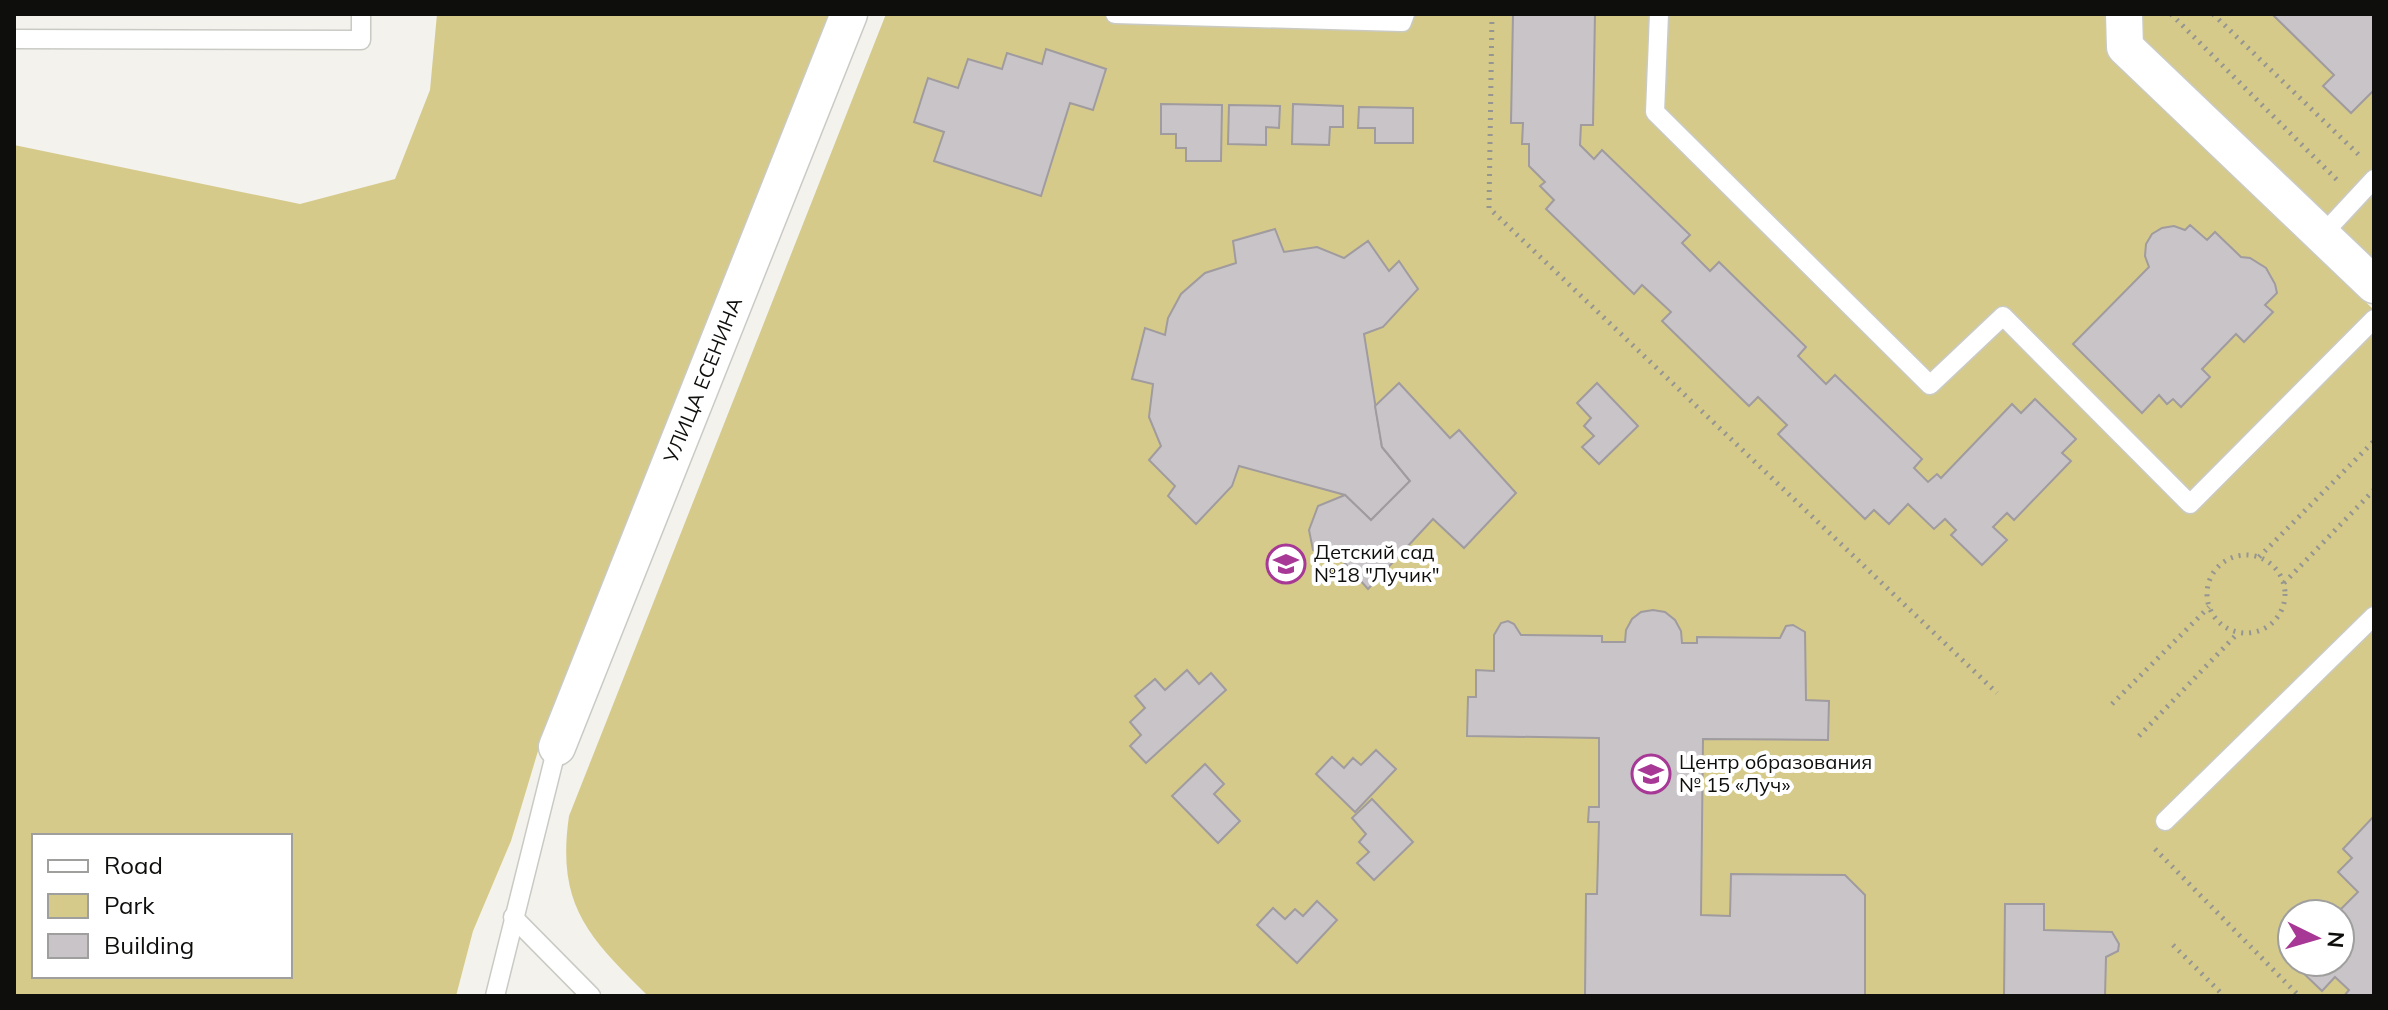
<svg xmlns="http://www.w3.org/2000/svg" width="2388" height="1010" font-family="Mulish,sans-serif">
	<rect width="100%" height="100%" fill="#f3f2ed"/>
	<!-- green -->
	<g fill="#d5ca8a" fill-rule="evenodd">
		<path d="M437,14H831L541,741L511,841L473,931L456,996H14V145L300,204L395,179L430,90ZM34,836H290V976H34Z"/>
		<path d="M886,14H2107L2108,55L2374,310V996H648C589,937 556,906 569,816ZM2292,914H2340V962H2292Z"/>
		<polygon points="2142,14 2374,14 2374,262 2142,39"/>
	</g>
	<!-- building -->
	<g fill="#c8c4c7" stroke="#a09b9e" stroke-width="2">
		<polygon points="1513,14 1595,14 1593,125 1581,125 1580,145 1594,159 1602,150 1690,235 1682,243 1710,271 1719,262 1764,306 1806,347 1798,356 1826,384 1835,375 1922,459 1914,468 1928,482 1937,474 1941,478 2012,404 2021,413 2035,399 2076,439 2062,453 2071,461 2014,520 2007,513 1993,527 2007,540 1982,565 1951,535 1956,530 1945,519 1934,529 1908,504 1889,524 1874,510 1865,519 1778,434 1787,425 1758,397 1749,406 1662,321 1671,312 1642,285 1634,294 1546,209 1554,200 1540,186 1545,182 1529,166 1529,144 1522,144 1523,123 1511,123"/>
		<polygon points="2272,14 2374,14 2374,90 2351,113 2323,86 2334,75"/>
		<polygon points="1046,49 1106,69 1093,110 1070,103 1041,196 934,161 944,132 914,122 928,78 958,88 968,59 1002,69 1007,53 1042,64"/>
		<polygon points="1161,104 1222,105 1221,161 1186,161 1186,148 1176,148 1176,134 1161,134"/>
		<polygon points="1293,104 1343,106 1343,127 1330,127 1329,145 1292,144"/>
		<polygon points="1229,105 1280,106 1279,128 1266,127 1266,145 1228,144"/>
		<polygon points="1359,107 1413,108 1413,143 1375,143 1375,128 1358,128"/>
		<polygon points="2190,225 2207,240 2215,232 2241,257 2250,258 2266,268 2275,284 2277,293 2265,305 2273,312 2244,342 2236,334 2202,369 2210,377 2181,407 2173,399 2167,404 2159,395 2142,413 2073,344 2149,267 2145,256 2146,244 2152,234 2162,228 2174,226 2185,230"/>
		<polygon points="1275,229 1284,252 1317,247 1344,258 1368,241 1389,271 1399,261 1418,289 1383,327 1364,334 1382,447 1410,481 1371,520 1345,495 1239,466 1232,486 1196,524 1168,496 1175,486 1149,460 1161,446 1149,417 1153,384 1132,379 1145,328 1165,335 1168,318 1181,294 1205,273 1236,263 1233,241"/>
		<polygon points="1399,383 1450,438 1459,430 1516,493 1464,548 1433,519 1368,589 1341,559 1327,560 1313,550 1309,530 1318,506 1345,495 1371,520 1410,481 1382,447 1375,406"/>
		<polygon points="1597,383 1638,426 1599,464 1582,447 1594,436 1584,426 1591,418 1577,403"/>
		<polygon points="1653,610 1665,612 1675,620 1681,631 1682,643 1697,643 1697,637 1780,638 1786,626 1793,625 1805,632 1806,700 1829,701 1828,740 1703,739 1701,915 1730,916 1731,874 1845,875 1865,895 1865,996 1585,996 1586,894 1597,894 1599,822 1588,822 1589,807 1599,807 1599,738 1467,736 1468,697 1476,697 1476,670 1494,671 1494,635 1501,623 1508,621 1514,624 1521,635 1602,636 1602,642 1625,642 1626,630 1632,619 1641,612"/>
		<polygon points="1187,670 1199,684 1211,673 1226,690 1146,763 1130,746 1141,735 1130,722 1145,708 1135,696 1155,679 1165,690"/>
		<polygon points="1376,750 1396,769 1355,812 1316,774 1332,757 1344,768 1353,758 1361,765"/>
		<polygon points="1205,764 1224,784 1214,794 1240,821 1218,843 1172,796"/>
		<polygon points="1372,799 1413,842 1374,880 1357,863 1369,852 1359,842 1366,834 1352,818"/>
		<polygon points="2374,816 2374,996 2344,996 2349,990 2335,977 2322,991 2297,967 2302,962 2340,962 2340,931 2343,928 2340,925 2340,914 2336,914 2358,892 2338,872 2352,858 2343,849"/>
		<polygon points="1317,901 1337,920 1297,963 1257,925 1273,908 1285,919 1295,909 1303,916"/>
		<polygon points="2005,904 2044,904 2044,930 2112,932 2119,944 2118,951 2106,957 2105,996 2004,996"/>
	</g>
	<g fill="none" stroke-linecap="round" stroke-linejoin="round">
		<defs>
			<g id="lane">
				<polyline points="1115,14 1402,22 1405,14"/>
				<polyline points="1659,14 1655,112 1930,385 2003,316 2190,504 2374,319"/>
				<polyline points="14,39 361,40 361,14"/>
				<polyline points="2322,235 2374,179"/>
				<polyline points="2165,821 2374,616"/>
				<polyline points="513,917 591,996"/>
				<polyline points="495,996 557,747"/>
			</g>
			<g id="street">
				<polyline points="2124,14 2125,47 2374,285"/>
				<polyline points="557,747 849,14"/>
			</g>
		</defs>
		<!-- lane casing -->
		<use href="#lane" stroke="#cacac5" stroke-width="21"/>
		<!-- street casing -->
		<use href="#street" stroke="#cacac5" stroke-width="39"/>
		<!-- path -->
		<g stroke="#959591" stroke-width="5" stroke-dasharray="2 6" stroke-linecap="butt">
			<polyline points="1492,14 1489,208 1997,693"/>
			<polyline points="2171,14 2337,180"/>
			<polyline points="2213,14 2359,155"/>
			<circle cx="2246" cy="594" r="39"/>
			<polyline points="2259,557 2374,441"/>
			<polyline points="2284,583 2374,490"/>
			<polyline points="2112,704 2209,607"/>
			<polyline points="2139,736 2238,633"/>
			<polyline points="2155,849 2299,996"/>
			<polyline points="2173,945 2224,996"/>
		</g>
		<!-- lane -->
		<use href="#lane" stroke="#fff" stroke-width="18"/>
		<!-- street -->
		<use href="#street" stroke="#fff" stroke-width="36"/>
	</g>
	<!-- icons -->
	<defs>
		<symbol id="school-ring" viewBox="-11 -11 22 22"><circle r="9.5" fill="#fff" stroke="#a73895" stroke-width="1.5"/><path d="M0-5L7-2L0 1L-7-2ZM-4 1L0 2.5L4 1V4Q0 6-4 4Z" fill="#a73895"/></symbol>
	</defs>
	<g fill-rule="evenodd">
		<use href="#school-ring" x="1264" y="542" width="44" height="44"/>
		<use href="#school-ring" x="1629" y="752" width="44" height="44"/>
	</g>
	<g text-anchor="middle" stroke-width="8" stroke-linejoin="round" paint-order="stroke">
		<!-- street labels -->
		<g font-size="20" fill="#0e0e0c" stroke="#fff">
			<text transform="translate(703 380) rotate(-68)" y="7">УЛИЦА ЕСЕНИНА</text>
		</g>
		<!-- poi labels -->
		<g font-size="20" fill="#0e0e0c" stroke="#fff" text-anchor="start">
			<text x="1314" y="559">Детский сад<tspan x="1314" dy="23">№18 "Лучик"</tspan></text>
			<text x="1679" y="769">Центр образования<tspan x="1679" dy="23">№ 15 «Луч»</tspan></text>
		</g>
	</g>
	<!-- border -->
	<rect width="2388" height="1010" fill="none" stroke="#0e0e0c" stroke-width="32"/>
	<!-- legend -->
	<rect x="32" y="834" width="260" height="144" fill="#ffffff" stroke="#9f9f9e" stroke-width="2"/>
	<rect x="48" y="860" width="40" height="12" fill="#ffffff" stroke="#9f9f9e" stroke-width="2"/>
	<text x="104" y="874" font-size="24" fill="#0e0e0c">Road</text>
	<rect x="48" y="894" width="40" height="24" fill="#d5ca8a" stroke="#9f9f9e" stroke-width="2"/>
	<text x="104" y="914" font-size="24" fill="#0e0e0c">Park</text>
	<rect x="48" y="934" width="40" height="24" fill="#c8c4c7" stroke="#9f9f9e" stroke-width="2"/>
	<text x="104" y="954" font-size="24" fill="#0e0e0c">Building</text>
	<!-- north arrow -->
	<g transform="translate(2316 938) rotate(95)"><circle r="38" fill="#ffffff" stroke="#9f9f9e" stroke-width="2"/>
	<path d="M0-6L14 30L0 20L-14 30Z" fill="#a73895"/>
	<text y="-12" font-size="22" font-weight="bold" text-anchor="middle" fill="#0e0e0c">N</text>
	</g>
</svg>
